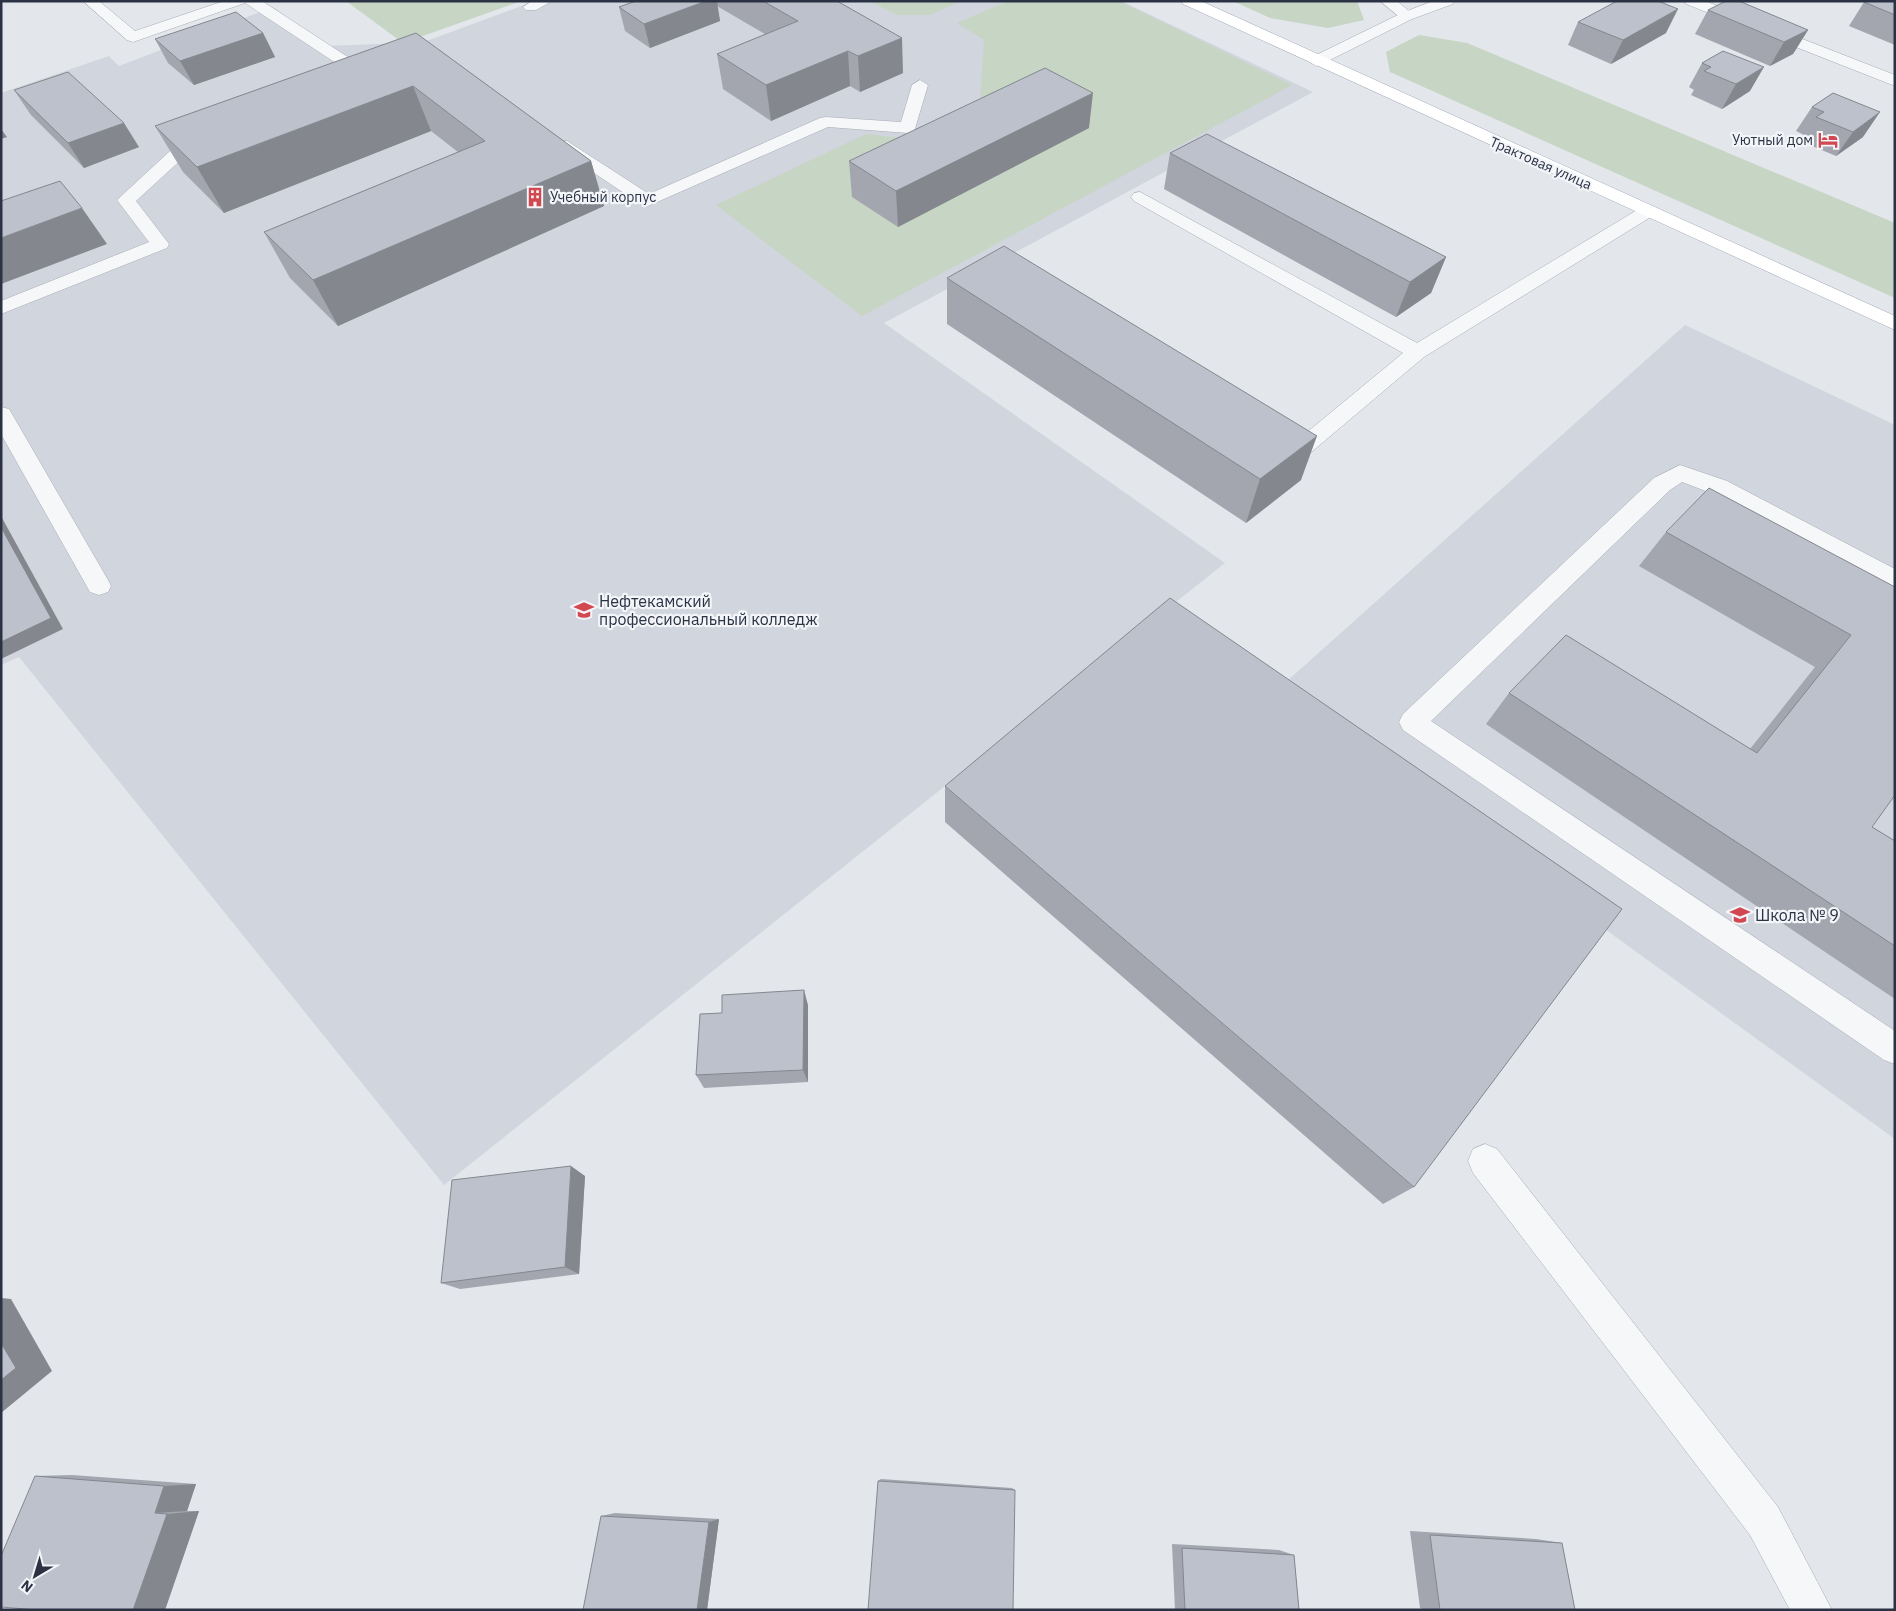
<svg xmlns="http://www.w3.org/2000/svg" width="1896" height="1611" font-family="'IBM Plex Sans',sans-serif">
	<rect width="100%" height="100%" fill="#e3e6eb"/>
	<!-- built -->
	<g fill="#d1d5dd">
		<polygon points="535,1 1121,1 1313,92 884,323 1225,563 444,1185 19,657 1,665 1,93 109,56 119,66 273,7 327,46 424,42"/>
		<polygon points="1685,325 1895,425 1895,1139 1276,691"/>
	</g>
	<!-- green -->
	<g fill="#c7d5c4">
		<polygon points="346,1 521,1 403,43"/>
		<polygon points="870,1 961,1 930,15 897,15"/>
		<polygon points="1008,1 1119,1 1292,85 862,316 716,205 866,134 912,139 980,102 984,40 957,23"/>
		<polygon points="1233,1 1357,1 1364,20 1328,28 1270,18"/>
		<polygon points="1419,35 1467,43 1895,223 1895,298 1390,72 1386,52"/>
	</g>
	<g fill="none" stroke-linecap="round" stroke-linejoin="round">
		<defs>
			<g id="lane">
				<polygon points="83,1 99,1 135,31 224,1 262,1 360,65 374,63 382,68 374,73 351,73 245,3 133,42 127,40"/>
				<polygon points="532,1 552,1 536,10 526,10 523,7"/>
				<polygon points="1380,1 1397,1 1415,16 1412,19 1402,19"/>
				<polygon points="920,80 928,85 914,132 908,133 828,127 648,206 642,205 552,145 555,141 567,141 649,194 820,118 826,117 901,122 912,85"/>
				<polygon points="202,126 208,127 211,131 208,135 136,201 169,244 167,248 1,314 1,301 149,242 117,200 196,127"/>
				<polygon points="1140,192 1417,343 1642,207 1654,207 1657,211 1654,215 1424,357 1309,454 1301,457 1278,445 1275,440 1278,435 1286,433 1300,438 1403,353 1134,201 1131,197 1134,193"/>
				<polygon points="1,407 9,409 12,414 108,580 111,586 108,592 99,595 90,592 1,434"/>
				<polygon points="1680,465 1727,481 1895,569 1895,589 1711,493 1682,482 1670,490 1431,721 1895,1031 1895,1064 1884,1060 1403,730 1399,722 1403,714 1654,478"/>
				<polygon points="1485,1144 1497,1149 1778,1507 1832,1610 1790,1610 1750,1535 1473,1173 1468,1161 1473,1149"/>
			</g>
			<g id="street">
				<polygon points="1433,1 1455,1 1453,4 1412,19 1322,64 1316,66 1308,61 1310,58 1402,13"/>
				<polygon points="1684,1 1705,1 1895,75 1895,86 1686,4"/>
			</g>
			<polygon id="primary" points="1181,1 1201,1 1895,316 1895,330 1183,4"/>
		</defs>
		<!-- lane casing -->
		<use href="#lane" stroke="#a8acb6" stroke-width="1"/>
		<!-- street casing -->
		<use href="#street" stroke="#a8acb6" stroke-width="1"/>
		<!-- primary casing -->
		<use href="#primary" stroke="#a2a9b7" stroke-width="1"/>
		<!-- lane -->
		<use href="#lane" fill="#f6f7f9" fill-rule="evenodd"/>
		<!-- street -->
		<use href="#street" fill="#f6f7f9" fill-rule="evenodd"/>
		<!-- primary -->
		<use href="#primary" fill="#fff" fill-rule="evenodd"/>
	</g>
	<!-- wall -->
	<g fill="#a3a6af">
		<polygon points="636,1 837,1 903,73 860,92 850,86 771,121 723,89 717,54 765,34 717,6 720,21 650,48 625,31 619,7"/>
		<polygon points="1895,1 1895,45 1849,26 1864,2"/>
		<polygon points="1708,10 1808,30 1793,54 1770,66 1695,34"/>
		<polygon points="1578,22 1666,33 1611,64 1568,45"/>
		<polygon points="263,33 275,57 194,85 168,63 155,39"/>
		<polygon points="416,33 591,161 604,206 338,326 290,278 264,232 458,152 431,131 224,213 183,172 155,126"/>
		<polygon points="1723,51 1750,91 1722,109 1691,95 1694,90 1689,87 1702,63"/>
		<polygon points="14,90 139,147 84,168 31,115"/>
		<polygon points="1833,93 1863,137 1836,156 1800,141 1804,135 1796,131 1812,107"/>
		<polygon points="1089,128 898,227 852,197 849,161"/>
		<polygon points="1170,153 1446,257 1431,293 1396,317 1164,189"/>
		<polygon points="947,278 1301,480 1246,523 947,324"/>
		<polygon points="1666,532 1895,587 1872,827 1895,841 1895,999 1486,724 1509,693 1750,749 1815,667 1639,566"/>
		<polygon points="945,786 1414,1187 1383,1204 945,822"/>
		<polygon points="808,1005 808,1082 704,1088 696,1075 722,1013"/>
		<polygon points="585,1176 579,1274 460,1289 441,1283"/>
		<polygon points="72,1475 196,1484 187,1511 199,1511 165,1610 35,1476"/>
		<polygon points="881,1479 1012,1488 1015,1490 878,1481"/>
		<polygon points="615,1513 719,1519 707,1610 601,1516"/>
		<polygon points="1410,1531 1536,1539 1562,1543 1575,1610 1426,1610 1420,1608"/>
		<polygon points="1172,1544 1279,1550 1294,1555 1299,1610 1175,1610"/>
	</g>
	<!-- shaded-wall -->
	<g fill="#84878e">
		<polygon points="706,1 717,1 720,21 650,48 644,24"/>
		<polygon points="1678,9 1666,33 1611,64 1623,40"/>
		<polygon points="1808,30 1793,54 1770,66 1784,42"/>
		<polygon points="263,33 275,57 194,85 180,61"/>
		<polygon points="902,38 903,73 860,92 858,56"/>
		<polygon points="848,51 850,86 771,121 766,85"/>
		<polygon points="1764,67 1750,91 1722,109 1736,84"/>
		<polygon points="413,86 431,131 224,213 197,167"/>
		<polygon points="1093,93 1089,128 898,227 896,191"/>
		<polygon points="1880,112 1863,137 1836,156 1853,132"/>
		<polygon points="124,123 139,147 84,168 68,143"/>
		<polygon points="1,129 7,137 1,139"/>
		<polygon points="591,161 604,206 338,326 313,280"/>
		<polygon points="82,208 107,244 1,284 1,238"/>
		<polygon points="1446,257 1431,293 1396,317 1410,282"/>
		<polygon points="1317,436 1301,480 1246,523 1260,479"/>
		<polygon points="1,516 63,629 1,659"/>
		<polygon points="804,990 808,1005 808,1082 803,1070"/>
		<polygon points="571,1166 585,1176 579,1274 565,1267"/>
		<polygon points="1,1298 11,1299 52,1371 1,1413"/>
		<polygon points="196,1484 187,1511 155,1513 164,1486"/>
		<polygon points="199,1511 165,1610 133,1610 167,1514"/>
		<polygon points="719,1519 707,1610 697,1610 709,1522"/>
	</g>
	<!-- building -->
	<g fill="#bdc1cb" stroke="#84878e">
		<polygon points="636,1 706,1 644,24 619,7"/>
		<polygon points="763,1 837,1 902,38 858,56 848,51 766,85 717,54 798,21"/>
		<polygon points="1617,1 1658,1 1678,9 1623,40 1578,22"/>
		<polygon points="1726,1 1739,1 1808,30 1784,42 1708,10"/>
		<polygon points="1866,1 1895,1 1895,15 1864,2"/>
		<polygon points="236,12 263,33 180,61 155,39"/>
		<polygon points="416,33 591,161 313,280 264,232 485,141 413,86 197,167 155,126"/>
		<polygon points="1723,51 1764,67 1736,84 1704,71 1711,67 1702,63"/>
		<polygon points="1045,68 1093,93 896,191 849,161"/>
		<polygon points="68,72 124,123 68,143 14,90"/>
		<polygon points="1833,93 1880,112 1853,132 1816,117 1824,112 1812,107"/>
		<polygon points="1207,134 1446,257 1410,282 1170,153"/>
		<polygon points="60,181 82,208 1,238 1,201"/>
		<polygon points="1004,246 1317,436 1260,479 947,278"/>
		<polygon points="1709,488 1895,587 1895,795 1872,827 1895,841 1895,946 1509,693 1566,635 1757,753 1851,635 1666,532"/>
		<polygon points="1,527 51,618 1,642"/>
		<polygon points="1170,598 1622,909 1414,1187 945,786"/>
		<polygon points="804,990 803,1070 696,1075 700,1014 722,1013 722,995"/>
		<polygon points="571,1166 565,1267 441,1283 452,1180"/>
		<polygon points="1,1343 16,1368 1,1380"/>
		<polygon points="35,1476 164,1486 155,1513 167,1514 133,1610 37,1610 1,1607 1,1556"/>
		<polygon points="878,1481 1015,1490 1013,1610 868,1610"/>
		<polygon points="601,1516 709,1522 697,1610 583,1610"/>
		<polygon points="1430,1535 1562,1543 1575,1610 1440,1610"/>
		<polygon points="1182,1548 1294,1555 1299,1610 1185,1610"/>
	</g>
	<!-- icons -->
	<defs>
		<symbol id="hotel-bare" viewBox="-9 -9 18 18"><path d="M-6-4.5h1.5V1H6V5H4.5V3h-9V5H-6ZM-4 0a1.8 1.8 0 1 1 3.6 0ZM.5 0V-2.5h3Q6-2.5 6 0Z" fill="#d14850" stroke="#f3f5f9" stroke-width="2.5" paint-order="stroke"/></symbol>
		<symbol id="building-bare" viewBox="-9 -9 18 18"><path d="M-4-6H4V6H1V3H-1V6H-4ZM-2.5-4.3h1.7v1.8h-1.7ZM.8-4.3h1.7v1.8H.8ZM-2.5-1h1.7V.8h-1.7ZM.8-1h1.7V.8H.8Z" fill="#d14850" stroke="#f3f5f9" stroke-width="2.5" paint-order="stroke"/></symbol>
		<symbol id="university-bare" viewBox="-9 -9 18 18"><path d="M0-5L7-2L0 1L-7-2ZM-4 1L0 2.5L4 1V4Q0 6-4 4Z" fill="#d14850" stroke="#f3f5f9" stroke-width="2.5" paint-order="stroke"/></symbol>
		<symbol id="school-bare" viewBox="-9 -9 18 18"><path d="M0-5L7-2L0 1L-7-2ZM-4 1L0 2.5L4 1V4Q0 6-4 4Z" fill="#d14850" stroke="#f3f5f9" stroke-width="2.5" paint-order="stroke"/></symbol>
	</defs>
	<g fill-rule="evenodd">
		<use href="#hotel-bare" x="1814" y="126" width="28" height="28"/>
		<use href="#building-bare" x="521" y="183" width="28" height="28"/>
		<use href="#university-bare" x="570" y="596" width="28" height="28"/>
		<use href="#school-bare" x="1726" y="901" width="28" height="28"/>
	</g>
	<g text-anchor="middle" stroke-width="4.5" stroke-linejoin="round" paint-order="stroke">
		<!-- far-poi labels -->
		<g font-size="14" fill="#2a3244" stroke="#f3f5f9" text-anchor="end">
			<text x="1813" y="145">Уютный дом</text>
			<text x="550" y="202" text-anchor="start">Учебный корпус</text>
		</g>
		<!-- far-street labels -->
		<g font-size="14" fill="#2a3244" stroke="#f3f5f9">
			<text transform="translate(1541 163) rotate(24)" y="5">Трактовая улица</text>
		</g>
		<!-- poi labels -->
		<g font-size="16" fill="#2a3244" stroke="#f3f5f9" text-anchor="start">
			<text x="599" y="607">Нефтекамский<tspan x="599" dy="18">профессиональный колледж</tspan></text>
			<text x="1755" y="921">Школа № 9</text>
		</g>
	</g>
	<!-- border -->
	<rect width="1896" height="1611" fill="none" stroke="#2a3244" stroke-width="5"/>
	<!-- north arrow -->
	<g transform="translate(35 1576) rotate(218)" stroke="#f3f5f9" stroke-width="4" paint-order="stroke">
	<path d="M0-4L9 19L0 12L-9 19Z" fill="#2a3244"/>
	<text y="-8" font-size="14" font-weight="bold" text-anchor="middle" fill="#2a3244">N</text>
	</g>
</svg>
